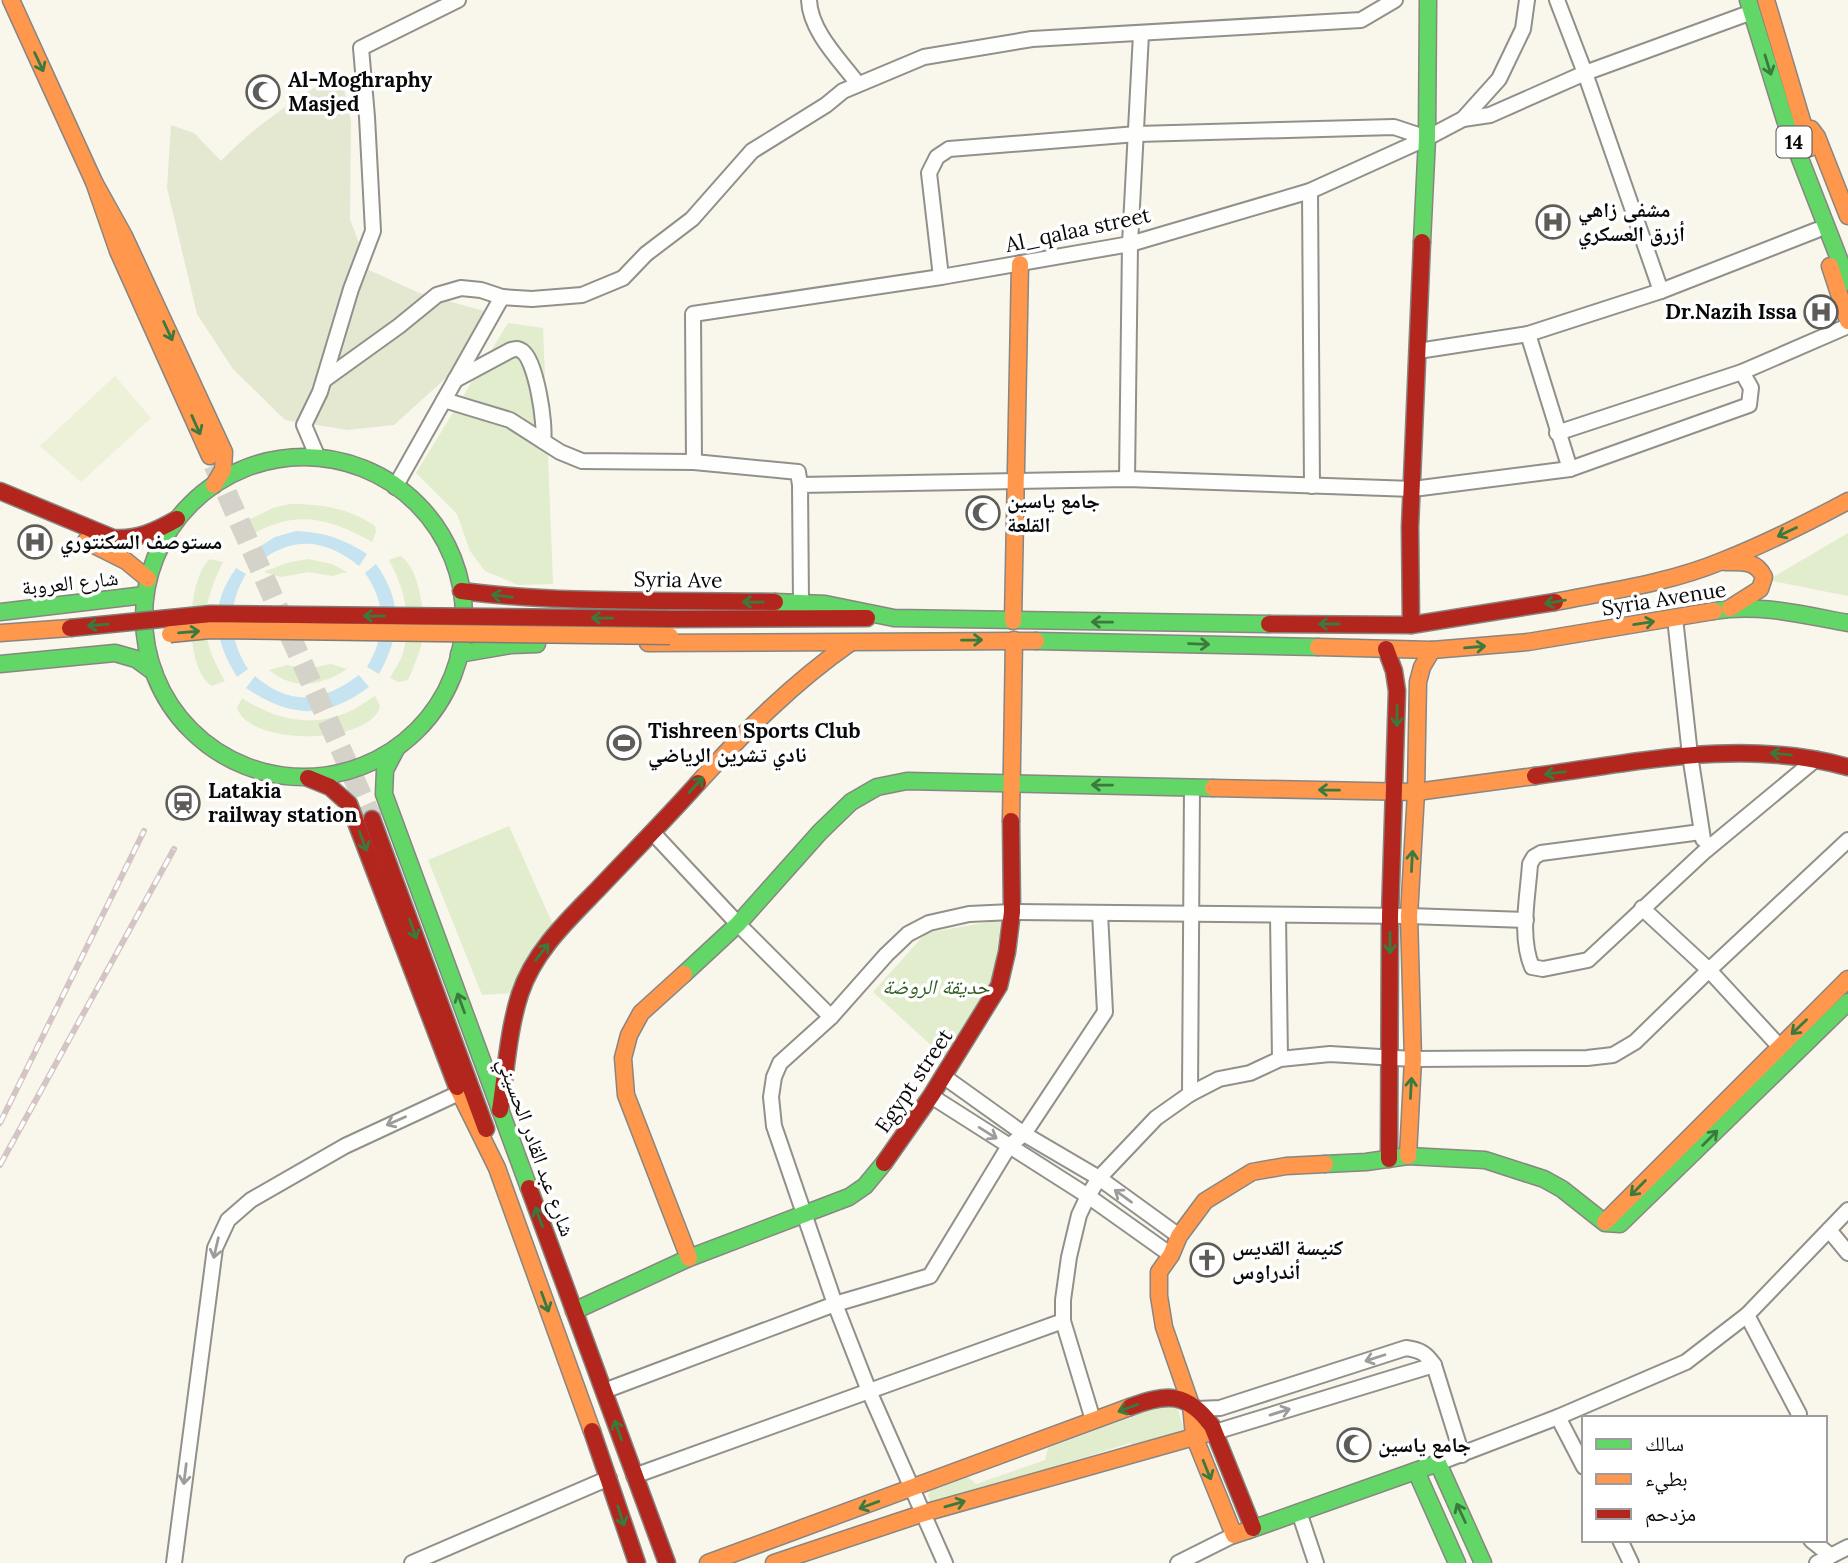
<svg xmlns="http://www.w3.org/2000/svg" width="1848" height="1563" font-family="Lora,'Noto Naskh Arabic',serif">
	<rect width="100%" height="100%" fill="#f9f6ec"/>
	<!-- green -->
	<g fill="#e2edcd">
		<polygon points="508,323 543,328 553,584 518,585 485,571 470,551 457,514 416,473"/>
		<path d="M290,504C321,504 349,508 375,526L376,532L372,542C321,513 287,510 238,543L235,529L238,525L273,508Z"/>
		<polygon points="1848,533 1848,596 1768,580"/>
		<path d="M400,556C419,566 426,617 423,638C420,652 414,666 408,680L399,682L390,678C394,670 401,661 403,653C413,621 404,587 389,560Z"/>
		<path d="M210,559L223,562C200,610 198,634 225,681L212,686C184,669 186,579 210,559Z"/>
		<polygon points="308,559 332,564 347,572 332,576 309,572 281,577 264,572 286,563"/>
		<path d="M331,664L347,669C321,686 294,691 269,670L287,665L307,669Z"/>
		<path d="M375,696L380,706C372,744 251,748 237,708L242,698C273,719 310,728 346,713C356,709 365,702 375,696Z"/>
		<polygon points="509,826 558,936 513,993 482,995 428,860"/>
		<polygon points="1001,920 994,977 944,1057 873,992 926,933"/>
		<polygon points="1166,1404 1177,1407 1184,1429 1137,1448 1130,1443 932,1505 928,1495 931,1491 968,1477 976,1484 1045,1460 1048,1448"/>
	</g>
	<!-- cemetery -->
	<path fill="#e4e8d1" d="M340,71L351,121L350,219L369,270L419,293L495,314L457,368L394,425L348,430L285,420L233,369L197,314L167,188L171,125L194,133L221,161C255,125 298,98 340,71Z"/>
	<!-- pitch -->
	<polygon fill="#ecf1d7" points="115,376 151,418 81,482 40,446"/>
	<!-- water -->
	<g fill="#c5e3f0">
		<path d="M296,531C324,532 344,539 367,554L359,566C323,537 290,536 254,566L245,556L275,537Z"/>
		<path d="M376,564C403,602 401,635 379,674L367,667C386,636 387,604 365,573Z"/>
		<path d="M236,568L246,574C227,605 228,638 248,669L237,677C213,637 209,607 236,568Z"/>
		<path d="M359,675L369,687C324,720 291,718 246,688L255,676C291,707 323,702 359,675Z"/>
	</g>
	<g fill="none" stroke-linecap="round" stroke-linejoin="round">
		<!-- secondary-tunnel -->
		<polyline stroke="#d5d2ca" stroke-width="21" stroke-dasharray="21 10" stroke-linecap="butt" points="214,465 372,819"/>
		<defs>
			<g id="street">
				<path d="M809,0C810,31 840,60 858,84"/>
				<polyline points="1557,0 1585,73 1661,291"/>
				<polyline points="1463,119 1490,115 1585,73 1752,12"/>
				<polyline points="1310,191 1312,486"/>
				<polyline points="941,277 929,173 937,157 949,149 1137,134 1394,127 1427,138"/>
				<polyline points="1528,334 1570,469"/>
				<polyline points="1418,351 1528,334 1661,291 1817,230"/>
				<polyline points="324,380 399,326 437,295 461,288 481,290 502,297"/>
				<path d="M455,380L511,350C516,349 517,348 522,351C536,360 546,425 543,441"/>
				<polyline points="444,400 510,420 560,452 582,461 694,462 798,472 800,485"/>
				<polyline points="1557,433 1742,372 1848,326"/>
				<polyline points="318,458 304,425 320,392 351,289 373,231 367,117 361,48 458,0"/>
				<polyline points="694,462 693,314 941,277 1130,244 1310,191 1427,138 1463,119 1499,79 1523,29 1527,0"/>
				<polyline points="1127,479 1130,244 1141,34"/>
				<polyline points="395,487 502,297 532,299 582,295 623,278 646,254 692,219 752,151 826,105 843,91 924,57 1032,39 1361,20 1395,0"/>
				<polyline points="801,602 800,485 1127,479 1413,489 1570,469 1749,405 1751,388 1742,372"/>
				<polyline points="1675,618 1690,755 1703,839"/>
				<path d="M1701,832L1541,853L1534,857L1530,864C1528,896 1519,936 1532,967L1543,969L1588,960L1705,851L1816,759"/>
				<polyline points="653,833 738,924 831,1017"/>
				<polyline points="1642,908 1709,970 1779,1046"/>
				<polyline points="1278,915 1280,1059"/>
				<polyline points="943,1076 1024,1134 1099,1178 1179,1236"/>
				<polyline points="1190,1094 1192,787"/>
				<polyline points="931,1096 1088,1196 1171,1255"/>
				<polyline points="1829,1230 1848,1253"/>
				<polyline points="1747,1315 1799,1414 1799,1418"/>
				<polyline points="604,1391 835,1304 930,1276 1009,1146 1024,1134 1105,1012 1100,913"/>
				<path d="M1197,1409L1220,1408L1406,1348C1420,1350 1426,1353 1434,1365L1462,1455"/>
				<polyline points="1558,1417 1584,1467"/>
				<polyline points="1093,1420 1063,1321 1063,1300 1069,1257 1079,1215 1088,1196 1099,1178 1156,1118 1190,1094 1219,1079 1250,1073 1280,1059 1330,1054 1413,1059 1587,1058 1613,1055 1635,1042 1709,970 1848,840"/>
				<polyline points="1215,1432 1434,1365"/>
				<polyline points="1438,1463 1558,1417 1686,1362 1747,1315 1848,1210"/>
				<polyline points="634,1476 1063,1321"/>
				<polyline points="1299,1512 1316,1563"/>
				<polyline points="1620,1540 1631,1563"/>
				<polyline points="1811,1540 1831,1556"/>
				<polyline points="174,1563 215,1248 228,1220 251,1200 345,1146 459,1093"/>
				<polyline points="412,1563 609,1478"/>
				<polyline points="945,1563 869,1391 835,1304 774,1126 771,1097 774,1077 780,1063 831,1017 886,955 908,934 929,923 969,914 1012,912 1409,916 1526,920"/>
				<polyline points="1178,1563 1234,1535"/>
				<polyline points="1817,1563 1848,1547"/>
			</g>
			<g id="fast">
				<polyline points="1748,0 1785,120 1848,282"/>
				<polyline points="1422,242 1427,138 1428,0"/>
				<circle cx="304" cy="617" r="160"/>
				<polyline points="775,602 825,604 894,618 1269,624"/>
				<path d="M1714,611C1759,603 1804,615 1848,623"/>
				<polyline points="0,612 145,595"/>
				<polyline points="1036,641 1318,647"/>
				<polyline points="459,654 511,645 537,644"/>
				<polyline points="0,664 115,653 136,659 154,672"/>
				<polyline points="396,749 385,770 384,794 529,1188"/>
				<polyline points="684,974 738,924 820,832 851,802 877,787 907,781 1213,788"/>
				<polyline points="1325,1164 1366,1162 1408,1156 1485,1160 1544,1179 1562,1189 1605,1223 1620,1224 1848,1002"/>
				<polyline points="574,1311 689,1258 849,1197 865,1186 884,1163"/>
				<polyline points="1416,1471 1457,1563"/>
				<polyline points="1249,1530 1438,1463 1483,1563"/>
			</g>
			<g id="slow">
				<polyline points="11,0 94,182 118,251 210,456"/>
				<polyline points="1766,0 1810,148"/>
				<polyline points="1811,129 1817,137 1848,216"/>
				<polyline points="94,182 124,236 224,452 223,470 214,485"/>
				<polyline points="1830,266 1848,321"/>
				<polyline points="86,541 126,561 148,579"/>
				<path d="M1725,562C1742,562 1756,560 1764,577L1760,589L1730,608"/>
				<path d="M1555,602C1611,591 1669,583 1722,561C1765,544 1807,523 1848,501"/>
				<polyline points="1013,621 1020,264"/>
				<polyline points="0,633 70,628"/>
				<polyline points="648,643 1036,641"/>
				<polyline points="1318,647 1432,650 1528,642 1714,611"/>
				<path d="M698,783C745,731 793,683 850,643"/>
				<polyline points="1213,788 1416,792 1535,776"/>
				<polyline points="1011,821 1014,640"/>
				<polyline points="684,974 641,1013 629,1035 623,1058 626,1095 689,1258"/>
				<polyline points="457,1087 497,1168 592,1431"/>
				<polyline points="1408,1156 1413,1059 1409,916 1416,792 1418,682 1422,667 1432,650"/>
				<polyline points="1605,1222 1848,979"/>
				<polyline points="1249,1530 1234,1535 1194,1436 1191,1405 1164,1327 1159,1296 1159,1272 1171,1255 1179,1236 1205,1201 1252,1172 1286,1166 1325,1164"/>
				<polyline points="708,1563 1130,1407"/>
				<polyline points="774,1563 924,1513 1208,1433"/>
			</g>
			<g id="jam">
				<path d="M0,491L113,538C137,540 156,531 177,519"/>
				<path d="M461,591C565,604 671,600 775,602"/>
				<polyline points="670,619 867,618"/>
				<polyline points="1269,624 1411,625 1555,602"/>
				<polyline points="1411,625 1410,527 1422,242"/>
				<polyline points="1386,649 1394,671 1397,691 1390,916 1389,1159"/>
				<path d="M1535,776C1639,762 1744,738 1848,767"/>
				<polyline points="308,778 330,787 349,804 457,1087"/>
				<polyline points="372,819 486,1129"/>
				<path d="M500,1110C506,1072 508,1031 520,994C534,951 569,919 599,888C633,852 666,819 698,783"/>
				<polyline points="884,1163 931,1096 999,986 1007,952 1012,912 1011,821"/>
				<polyline points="529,1188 667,1563"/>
				<path d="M1130,1407C1167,1393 1187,1392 1212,1426L1253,1528"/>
				<polyline points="592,1431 637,1563"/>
			</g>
		</defs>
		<!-- street casing -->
		<use href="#street" stroke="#91908b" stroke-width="18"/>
		<!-- fast casing -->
		<use href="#fast" stroke="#888682" stroke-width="19"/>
		<!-- slow casing -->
		<use href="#slow" stroke="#888682" stroke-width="19"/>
		<!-- jam casing -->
		<use href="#jam" stroke="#888682" stroke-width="19"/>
		<!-- street -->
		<use href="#street" stroke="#fefefc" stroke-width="14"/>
		<!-- fast -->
		<use href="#fast" stroke="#63d668" stroke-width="16"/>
		<!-- slow -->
		<use href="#slow" stroke="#ff974d" stroke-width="16"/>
		<!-- jam -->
		<use href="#jam" stroke="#b3261e" stroke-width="16"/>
		<defs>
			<g id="rail">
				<polyline points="0,1123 144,831"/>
				<polyline points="0,1165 174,849"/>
			</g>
		</defs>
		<!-- rail casing -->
		<use href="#rail" stroke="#d4c5c4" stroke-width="6"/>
		<!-- rail -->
		<use href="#rail" stroke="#fff" stroke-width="3.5" stroke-dasharray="10" stroke-linecap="butt"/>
		<defs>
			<polyline id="slow-bridge" points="170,634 210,630 670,636"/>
			<polyline id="jam-bridge" points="70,628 211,614 670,619"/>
		</defs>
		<!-- slow-bridge casing -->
		<use href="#slow-bridge" stroke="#7e7d78" stroke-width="19" stroke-linecap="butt"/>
		<!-- jam-bridge casing -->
		<use href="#jam-bridge" stroke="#7e7d78" stroke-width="19" stroke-linecap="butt"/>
		<!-- slow-bridge -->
		<use href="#slow-bridge" stroke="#ff974d" stroke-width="16"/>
		<!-- jam-bridge -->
		<use href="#jam-bridge" stroke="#b3261e" stroke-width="16"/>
	</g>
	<!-- one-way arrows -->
	<defs><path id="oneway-shaft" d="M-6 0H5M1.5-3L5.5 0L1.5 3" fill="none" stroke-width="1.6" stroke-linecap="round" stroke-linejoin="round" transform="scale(1.75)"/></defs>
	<g stroke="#3a7a3d">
		<use href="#oneway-shaft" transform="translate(39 62) rotate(65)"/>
		<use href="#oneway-shaft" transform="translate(1768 65) rotate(73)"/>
		<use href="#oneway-shaft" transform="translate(168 331) rotate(65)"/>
		<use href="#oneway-shaft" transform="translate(196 425) rotate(66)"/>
		<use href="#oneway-shaft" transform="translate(1787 532) rotate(155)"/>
		<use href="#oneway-shaft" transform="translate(502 596) rotate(-173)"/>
		<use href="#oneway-shaft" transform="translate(753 602) rotate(-179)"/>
		<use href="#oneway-shaft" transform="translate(1555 602) rotate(170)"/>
		<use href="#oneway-shaft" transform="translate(374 616) rotate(-179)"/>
		<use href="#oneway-shaft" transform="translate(602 618) rotate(-179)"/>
		<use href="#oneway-shaft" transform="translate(1102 622) rotate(-179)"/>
		<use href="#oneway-shaft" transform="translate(1644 623) rotate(-9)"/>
		<use href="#oneway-shaft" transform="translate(1329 624) rotate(-180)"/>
		<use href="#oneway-shaft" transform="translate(98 625) rotate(175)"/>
		<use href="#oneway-shaft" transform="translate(189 632) rotate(-5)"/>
		<use href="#oneway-shaft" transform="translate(972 640) rotate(-1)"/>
		<use href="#oneway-shaft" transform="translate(1199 644) rotate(2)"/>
		<use href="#oneway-shaft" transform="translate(1475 647) rotate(-5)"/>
		<use href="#oneway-shaft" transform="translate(1397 716) rotate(91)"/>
		<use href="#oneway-shaft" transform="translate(1781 754) rotate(-174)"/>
		<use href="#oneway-shaft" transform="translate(1555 773) rotate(172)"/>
		<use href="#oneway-shaft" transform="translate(696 785) rotate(-48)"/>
		<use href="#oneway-shaft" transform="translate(1102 785) rotate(-179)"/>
		<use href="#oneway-shaft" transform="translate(1329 790) rotate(-179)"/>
		<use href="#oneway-shaft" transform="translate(363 841) rotate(69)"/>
		<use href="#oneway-shaft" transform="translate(1412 861) rotate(-87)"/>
		<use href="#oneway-shaft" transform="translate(413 929) rotate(70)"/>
		<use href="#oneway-shaft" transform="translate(1390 943) rotate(90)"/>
		<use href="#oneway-shaft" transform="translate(542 952) rotate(-53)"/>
		<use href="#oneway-shaft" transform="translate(461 1003) rotate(-110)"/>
		<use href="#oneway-shaft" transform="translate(1799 1027) rotate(136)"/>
		<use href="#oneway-shaft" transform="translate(1411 1088) rotate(-87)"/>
		<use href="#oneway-shaft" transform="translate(1710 1138) rotate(-45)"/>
		<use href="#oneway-shaft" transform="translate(1638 1188) rotate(135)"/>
		<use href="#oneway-shaft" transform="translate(539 1217) rotate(-110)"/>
		<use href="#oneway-shaft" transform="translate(545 1302) rotate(70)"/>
		<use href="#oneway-shaft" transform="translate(1128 1408) rotate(160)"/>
		<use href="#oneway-shaft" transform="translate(618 1430) rotate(-110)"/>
		<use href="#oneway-shaft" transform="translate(1207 1470) rotate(68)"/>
		<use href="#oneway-shaft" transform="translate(955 1504) rotate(-16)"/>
		<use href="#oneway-shaft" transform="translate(869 1505) rotate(160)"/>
		<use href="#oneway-shaft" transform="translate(1461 1513) rotate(-115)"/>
		<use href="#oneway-shaft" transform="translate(621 1516) rotate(72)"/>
	</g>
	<g stroke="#9c9c9b">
		<use href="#oneway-shaft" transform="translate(396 1121) rotate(156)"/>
		<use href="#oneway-shaft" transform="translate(988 1133) rotate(32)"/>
		<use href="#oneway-shaft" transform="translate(1123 1196) rotate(-144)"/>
		<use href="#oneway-shaft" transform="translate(216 1248) rotate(103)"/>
		<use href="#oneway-shaft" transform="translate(1375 1358) rotate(162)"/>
		<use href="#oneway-shaft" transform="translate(1280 1412) rotate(-17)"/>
		<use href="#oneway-shaft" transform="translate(185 1474) rotate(97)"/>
	</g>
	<!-- icons -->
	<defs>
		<symbol id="mosque-ring" viewBox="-11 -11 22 22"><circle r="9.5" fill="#fff" stroke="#5d5c58" stroke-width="1.5"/><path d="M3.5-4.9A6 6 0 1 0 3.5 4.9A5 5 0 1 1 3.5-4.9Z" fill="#5d5c58"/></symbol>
		<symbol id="hospital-ring" viewBox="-11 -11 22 22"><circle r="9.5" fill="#fff" stroke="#5d5c58" stroke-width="1.5"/><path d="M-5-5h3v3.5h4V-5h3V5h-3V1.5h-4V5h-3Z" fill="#5d5c58"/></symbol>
		<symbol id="stadium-ring" viewBox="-11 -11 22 22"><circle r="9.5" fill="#fff" stroke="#5d5c58" stroke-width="1.5"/><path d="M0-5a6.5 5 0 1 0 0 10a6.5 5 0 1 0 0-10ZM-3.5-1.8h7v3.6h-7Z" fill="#5d5c58"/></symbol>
		<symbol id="station-ring" viewBox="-11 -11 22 22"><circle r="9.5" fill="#fff" stroke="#5d5c58" stroke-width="1.5"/><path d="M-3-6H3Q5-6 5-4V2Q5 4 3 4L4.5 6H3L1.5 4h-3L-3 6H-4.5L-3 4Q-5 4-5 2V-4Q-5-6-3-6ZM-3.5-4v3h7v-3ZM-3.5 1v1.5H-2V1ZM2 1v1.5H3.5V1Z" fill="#5d5c58"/></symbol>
		<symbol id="church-ring" viewBox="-11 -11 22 22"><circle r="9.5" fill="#fff" stroke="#5d5c58" stroke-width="1.5"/><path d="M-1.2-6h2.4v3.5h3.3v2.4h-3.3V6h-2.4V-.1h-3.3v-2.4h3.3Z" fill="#5d5c58"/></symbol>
	</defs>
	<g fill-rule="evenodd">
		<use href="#mosque-ring" x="244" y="73" width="38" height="38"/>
		<use href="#hospital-ring" x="1534" y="203" width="38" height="38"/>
		<use href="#hospital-ring" x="1802" y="293" width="38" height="38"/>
		<use href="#mosque-ring" x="964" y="494" width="38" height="38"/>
		<use href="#hospital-ring" x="16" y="523" width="38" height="38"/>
		<use href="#stadium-ring" x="605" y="724" width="38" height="38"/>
		<use href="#station-ring" x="164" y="784" width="38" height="38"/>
		<use href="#church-ring" x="1188" y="1241" width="38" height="38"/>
		<use href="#mosque-ring" x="1335" y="1426" width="38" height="38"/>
	</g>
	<g text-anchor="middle" stroke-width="7" stroke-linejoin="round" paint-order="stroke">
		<!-- shield labels -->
		<rect fill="#fff" stroke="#535353" stroke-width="2" x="1776.5" y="126.5" width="35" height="31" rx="5"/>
		<g font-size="19" font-weight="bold" fill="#090909">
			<text x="1794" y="149">14</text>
		</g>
		<!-- poi labels -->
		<g font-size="21" font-weight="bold" fill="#090909" stroke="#fff" text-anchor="start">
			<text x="288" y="87">Al-Moghraphy<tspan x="288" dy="24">Masjed</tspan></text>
			<text x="1578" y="217">مشفى زاهي<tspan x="1578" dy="24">أزرق العسكري</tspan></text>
			<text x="1797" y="319" text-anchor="end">Dr.Nazih Issa</text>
			<text x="1007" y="508">جامع ياسين<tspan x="1007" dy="24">القلعة</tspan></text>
			<text x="60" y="549">مستوصف السكنتوري</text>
			<text x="648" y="738">Tishreen Sports Club<tspan x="648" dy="24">نادي تشرين الرياضي</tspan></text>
			<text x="208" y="798">Latakia<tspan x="208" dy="24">railway station</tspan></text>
			<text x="1232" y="1255">كنيسة القديس<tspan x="1232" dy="24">أندراوس</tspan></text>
			<text x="1378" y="1452">جامع ياسين</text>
		</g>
		<!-- street labels -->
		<g font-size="21" fill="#090909" stroke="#fff">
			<text transform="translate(1078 230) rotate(-12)" y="7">Al_qalaa street</text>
			<text transform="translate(678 580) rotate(1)" y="7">Syria Ave</text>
			<text transform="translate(70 583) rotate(-6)" y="7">شارع العروبة</text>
			<text transform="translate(1664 599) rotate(-9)" y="7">Syria Avenue</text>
			<text transform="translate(914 1081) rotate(-56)" y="7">Egypt street</text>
			<text transform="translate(536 1147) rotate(70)" y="7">شارع عبد القادر الحسيني</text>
		</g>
		<!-- park labels -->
		<g font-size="21" font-style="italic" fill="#2e5c1f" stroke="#fff">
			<text x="936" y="994">حديقة الروضة</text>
		</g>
	</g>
	<!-- legend -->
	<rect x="1582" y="1416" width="245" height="126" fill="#ffffff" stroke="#9d9d9d" stroke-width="2"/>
	<rect x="1596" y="1439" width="35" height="10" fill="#63d668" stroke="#9d9d9d" stroke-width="2"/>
	<text x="1645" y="1451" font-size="21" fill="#090909">سالك</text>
	<rect x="1596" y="1474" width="35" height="10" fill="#ff974d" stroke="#9d9d9d" stroke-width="2"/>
	<text x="1645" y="1486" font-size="21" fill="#090909">بطيء</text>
	<rect x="1596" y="1509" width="35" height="10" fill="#b3261e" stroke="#9d9d9d" stroke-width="2"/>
	<text x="1645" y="1521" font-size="21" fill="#090909">مزدحم</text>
</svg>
